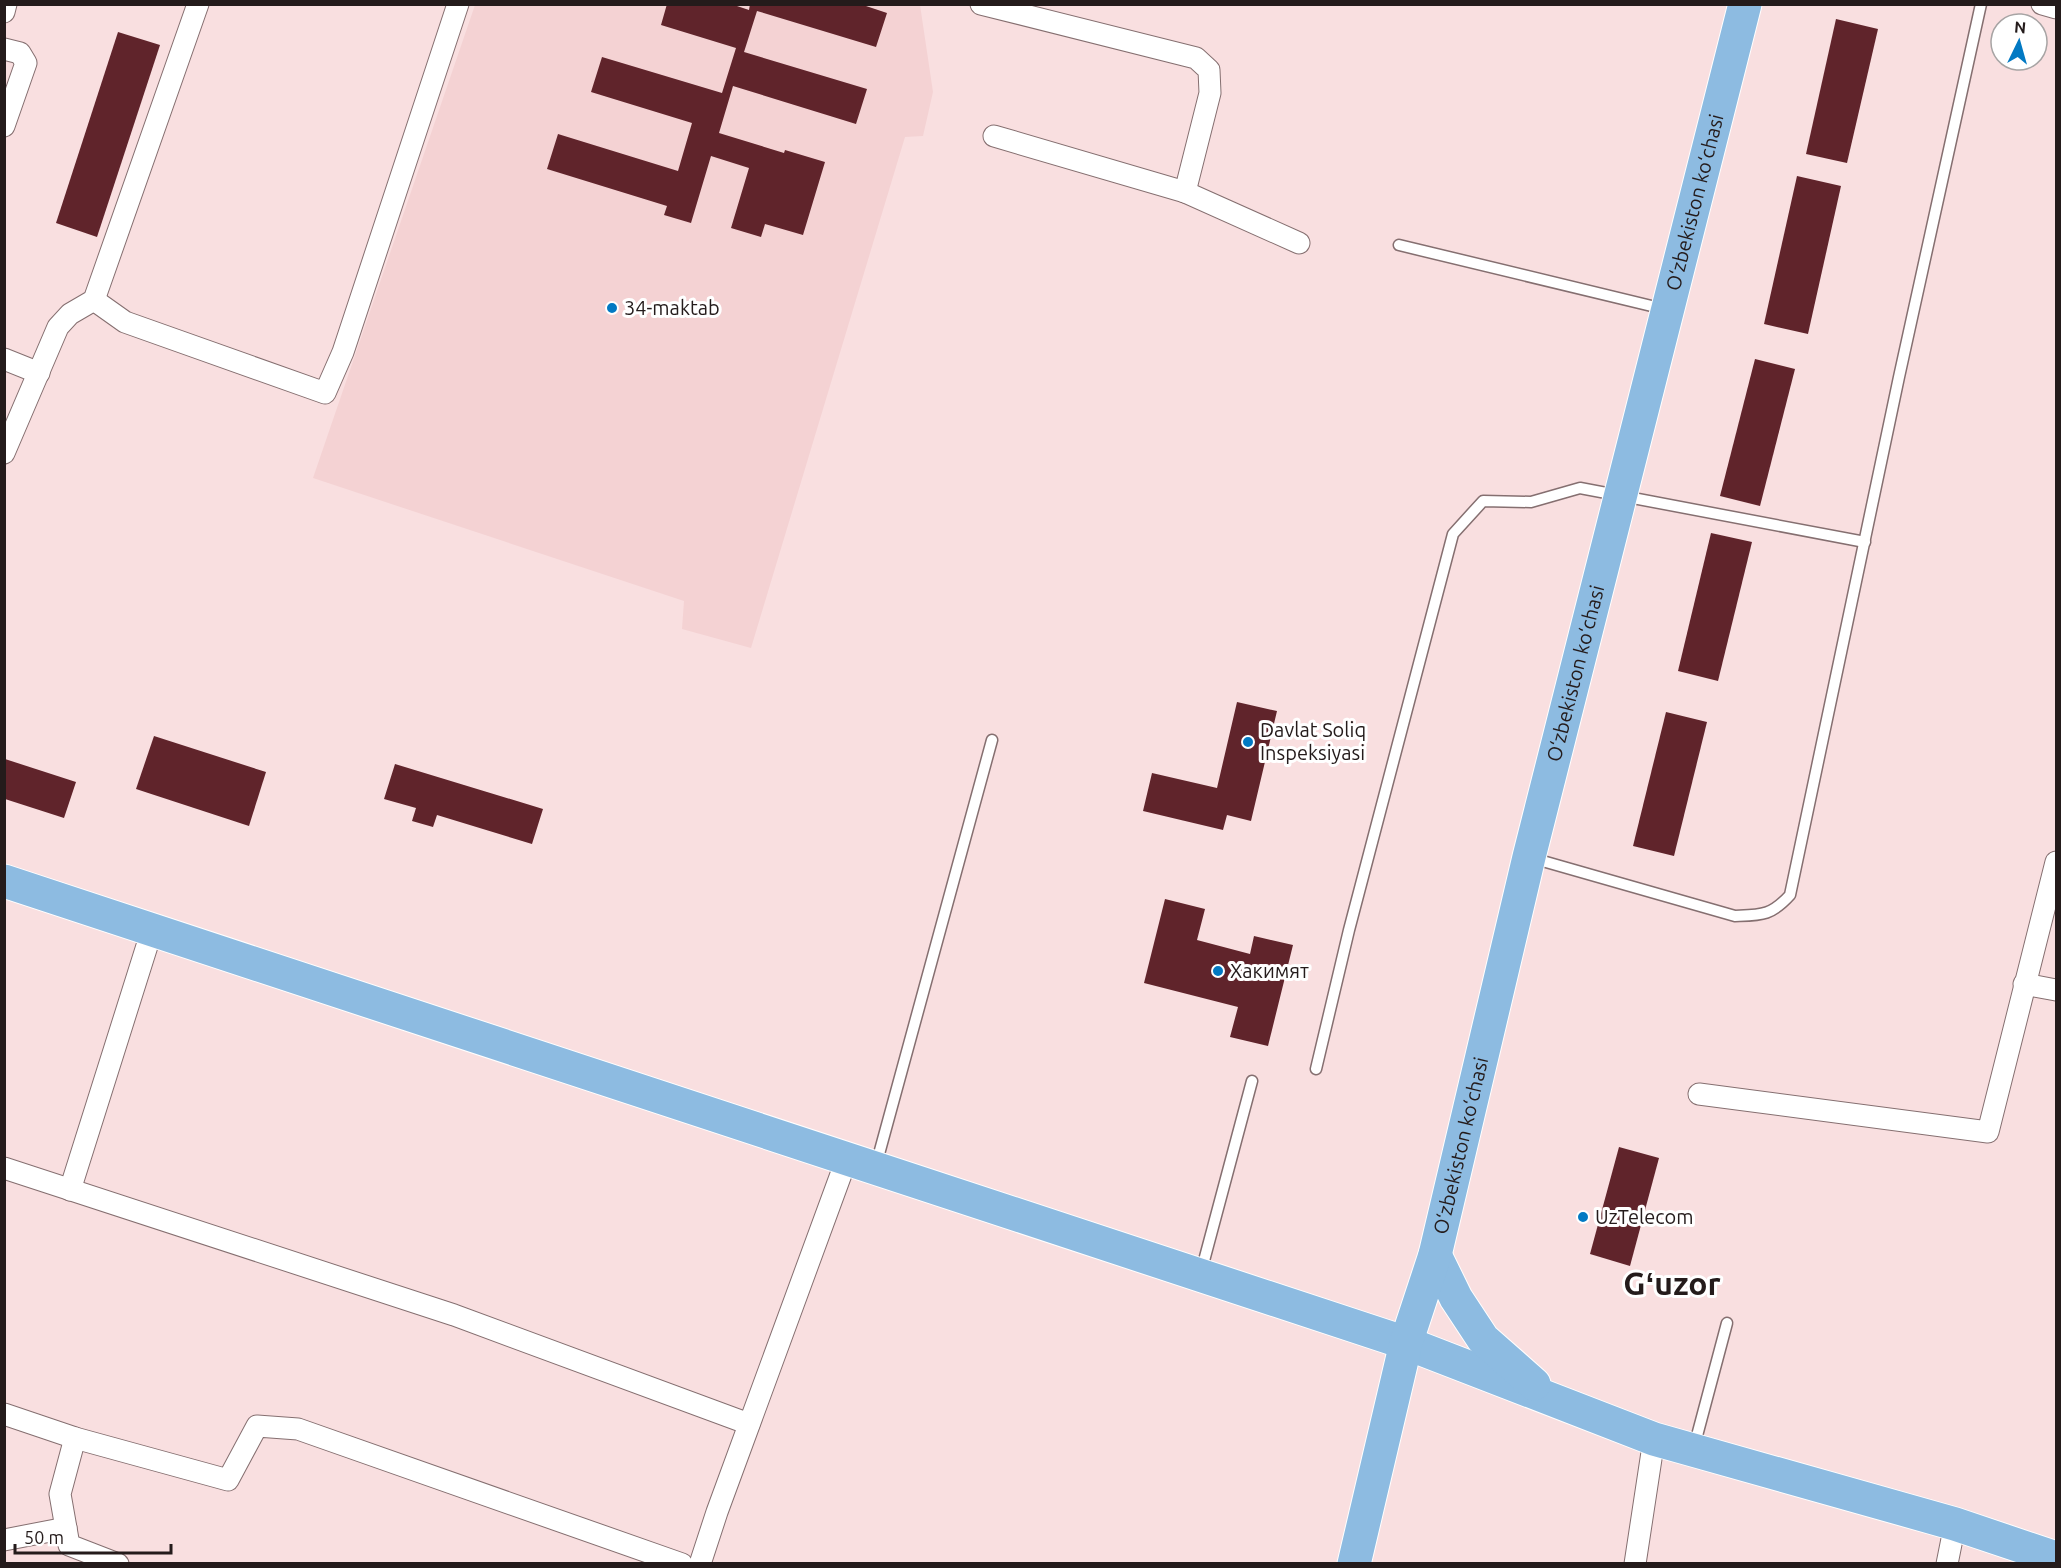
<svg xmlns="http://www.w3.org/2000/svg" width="2061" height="1568" font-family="Ubuntu,sans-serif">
	<rect width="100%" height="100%" fill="#f9dfe0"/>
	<!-- built -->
	<polygon fill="#f4d2d3" points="475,5 920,5 933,92 923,136 905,137 751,648 682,629 684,601 313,478"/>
	<!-- building -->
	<g fill="#60242b">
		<polygon points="667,4 731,4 749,10 750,4 860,4 887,13 876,47 757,11 744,52 867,89 856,124 733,86 719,133 784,153 785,150 825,162 803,235 765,224 761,237 731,228 749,168 711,156 691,223 664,215 667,206 547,169 558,134 678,171 692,123 591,92 602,57 722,93 736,48 661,25"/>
		<polygon points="1836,19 1878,29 1847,163 1806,154"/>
		<polygon points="118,32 160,45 97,237 56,223"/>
		<polygon points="1797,176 1841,186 1808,334 1764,324"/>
		<polygon points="1755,359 1795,369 1760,506 1720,496"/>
		<polygon points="1711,533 1752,542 1718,681 1678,671"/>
		<polygon points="1237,702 1277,711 1251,821 1227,815 1223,830 1143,811 1152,773 1217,788"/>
		<polygon points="1666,712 1707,722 1674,856 1633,846"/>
		<polygon points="154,736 266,772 249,826 136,789"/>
		<polygon points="5,759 76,782 64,818 5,799"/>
		<polygon points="395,764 543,809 532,844 437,815 433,827 412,821 416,808 384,799"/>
		<polygon points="1165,899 1205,909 1197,940 1250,954 1254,936 1293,945 1268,1046 1230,1037 1238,1007 1144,983"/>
		<polygon points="1619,1147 1659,1158 1630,1266 1590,1254"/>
	</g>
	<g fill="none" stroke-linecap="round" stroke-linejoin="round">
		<defs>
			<g id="service">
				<polyline points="1399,245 1664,309"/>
				<path d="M1532,858L1735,916C1761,915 1771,916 1790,895L1899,377L1981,4"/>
				<polyline points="1316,1069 1349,930 1453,534 1483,501 1531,502 1580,488 1865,542"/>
				<polyline points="876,1165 992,740"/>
				<polyline points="1201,1272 1252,1081"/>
				<polyline points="1694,1447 1727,1323"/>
			</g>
			<g id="minor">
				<polyline points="981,4 1196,58 1209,70 1210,93 1185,192"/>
				<polyline points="2042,4 2056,8"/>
				<polyline points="4,12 6,4"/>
				<polyline points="4,49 20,53 26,63 4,126"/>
				<polyline points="994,136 1185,192 1299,243"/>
				<polyline points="94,300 125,322 325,393 343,352 458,4"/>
				<polyline points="4,359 39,373"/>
				<polyline points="4,453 58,327 70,314 94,300 198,4"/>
				<polyline points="2024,984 2056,990"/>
				<polyline points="1699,1094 1988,1132 2056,862"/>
				<polyline points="4,1168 454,1315 749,1424"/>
				<polyline points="70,1190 152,930"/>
				<polyline points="4,1414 75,1438 228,1480 257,1426 298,1429 682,1564"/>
				<polyline points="75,1438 60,1494 69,1545 118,1564"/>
				<polyline points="4,1540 66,1528"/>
				<polyline points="700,1564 717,1512 847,1158"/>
				<polyline points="1635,1564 1654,1439"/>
				<polyline points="1947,1564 1955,1524"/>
			</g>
			<g id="primary">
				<polyline points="4,881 1406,1343 1654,1439 1955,1524 2056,1558"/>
				<polyline points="1435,1255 1456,1298 1483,1339 1534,1384"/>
				<path id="s1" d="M1354,1564L1406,1343L1435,1255L1529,857L1745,4"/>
			</g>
		</defs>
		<!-- service casing -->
		<use href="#service" stroke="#856f70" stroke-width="13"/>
		<!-- minor casing -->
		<use href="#minor" stroke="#856f70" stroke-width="23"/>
		<!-- primary casing -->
		<use href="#primary" stroke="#fff" stroke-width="35"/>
		<!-- service -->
		<use href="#service" stroke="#fff" stroke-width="10"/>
		<!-- minor -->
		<use href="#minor" stroke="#fff" stroke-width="21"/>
		<!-- primary -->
		<use href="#primary" stroke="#8dbbe1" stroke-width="33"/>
	</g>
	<!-- markers -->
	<g fill="#0279c3" stroke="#fff" stroke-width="2">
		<circle cx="612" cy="308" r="6"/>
		<circle cx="1248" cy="742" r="6"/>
		<circle cx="1218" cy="971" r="6"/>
		<circle cx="1583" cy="1217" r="6"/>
	</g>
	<g text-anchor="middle" stroke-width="6" stroke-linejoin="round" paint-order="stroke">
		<!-- street labels -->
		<g font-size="20" fill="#241b1b" stroke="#fff">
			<text dy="7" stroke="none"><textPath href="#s1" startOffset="1404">O‘zbekiston ko‘chasi</textPath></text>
			<text dy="7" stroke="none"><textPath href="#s1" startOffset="918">O‘zbekiston ko‘chasi</textPath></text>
			<text dy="7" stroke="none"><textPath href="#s1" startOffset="432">O‘zbekiston ko‘chasi</textPath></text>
		</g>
		<!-- poi labels -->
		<g font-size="20" fill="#241b1b" stroke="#fff" text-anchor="start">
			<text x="624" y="315">34-maktab</text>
			<text x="1260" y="737">Davlat Soliq<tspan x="1260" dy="23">Inspeksiyasi</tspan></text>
			<text x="1230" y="978">Хакимят</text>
			<text x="1595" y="1224">UzTelecom</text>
		</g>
		<!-- town labels -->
		<g font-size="32" font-weight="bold" fill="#241b1b" stroke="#fff">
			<text x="1672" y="1295">Gʻuzor</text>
		</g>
	</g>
	<!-- border -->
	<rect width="2061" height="1568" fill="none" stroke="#241b1b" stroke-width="12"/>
	<!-- north arrow -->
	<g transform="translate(2019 42) rotate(5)"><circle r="28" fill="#ffffff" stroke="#a7a4a4" stroke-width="1.5"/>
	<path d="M0-4.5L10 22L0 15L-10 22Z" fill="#0279c3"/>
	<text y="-9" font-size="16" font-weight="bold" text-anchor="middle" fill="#241b1b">N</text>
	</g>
	<!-- scale -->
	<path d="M15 1544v9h156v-9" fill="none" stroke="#241b1b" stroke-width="3"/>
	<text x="24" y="1544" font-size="18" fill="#241b1b" stroke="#ffffff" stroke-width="4.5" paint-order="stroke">50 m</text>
</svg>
